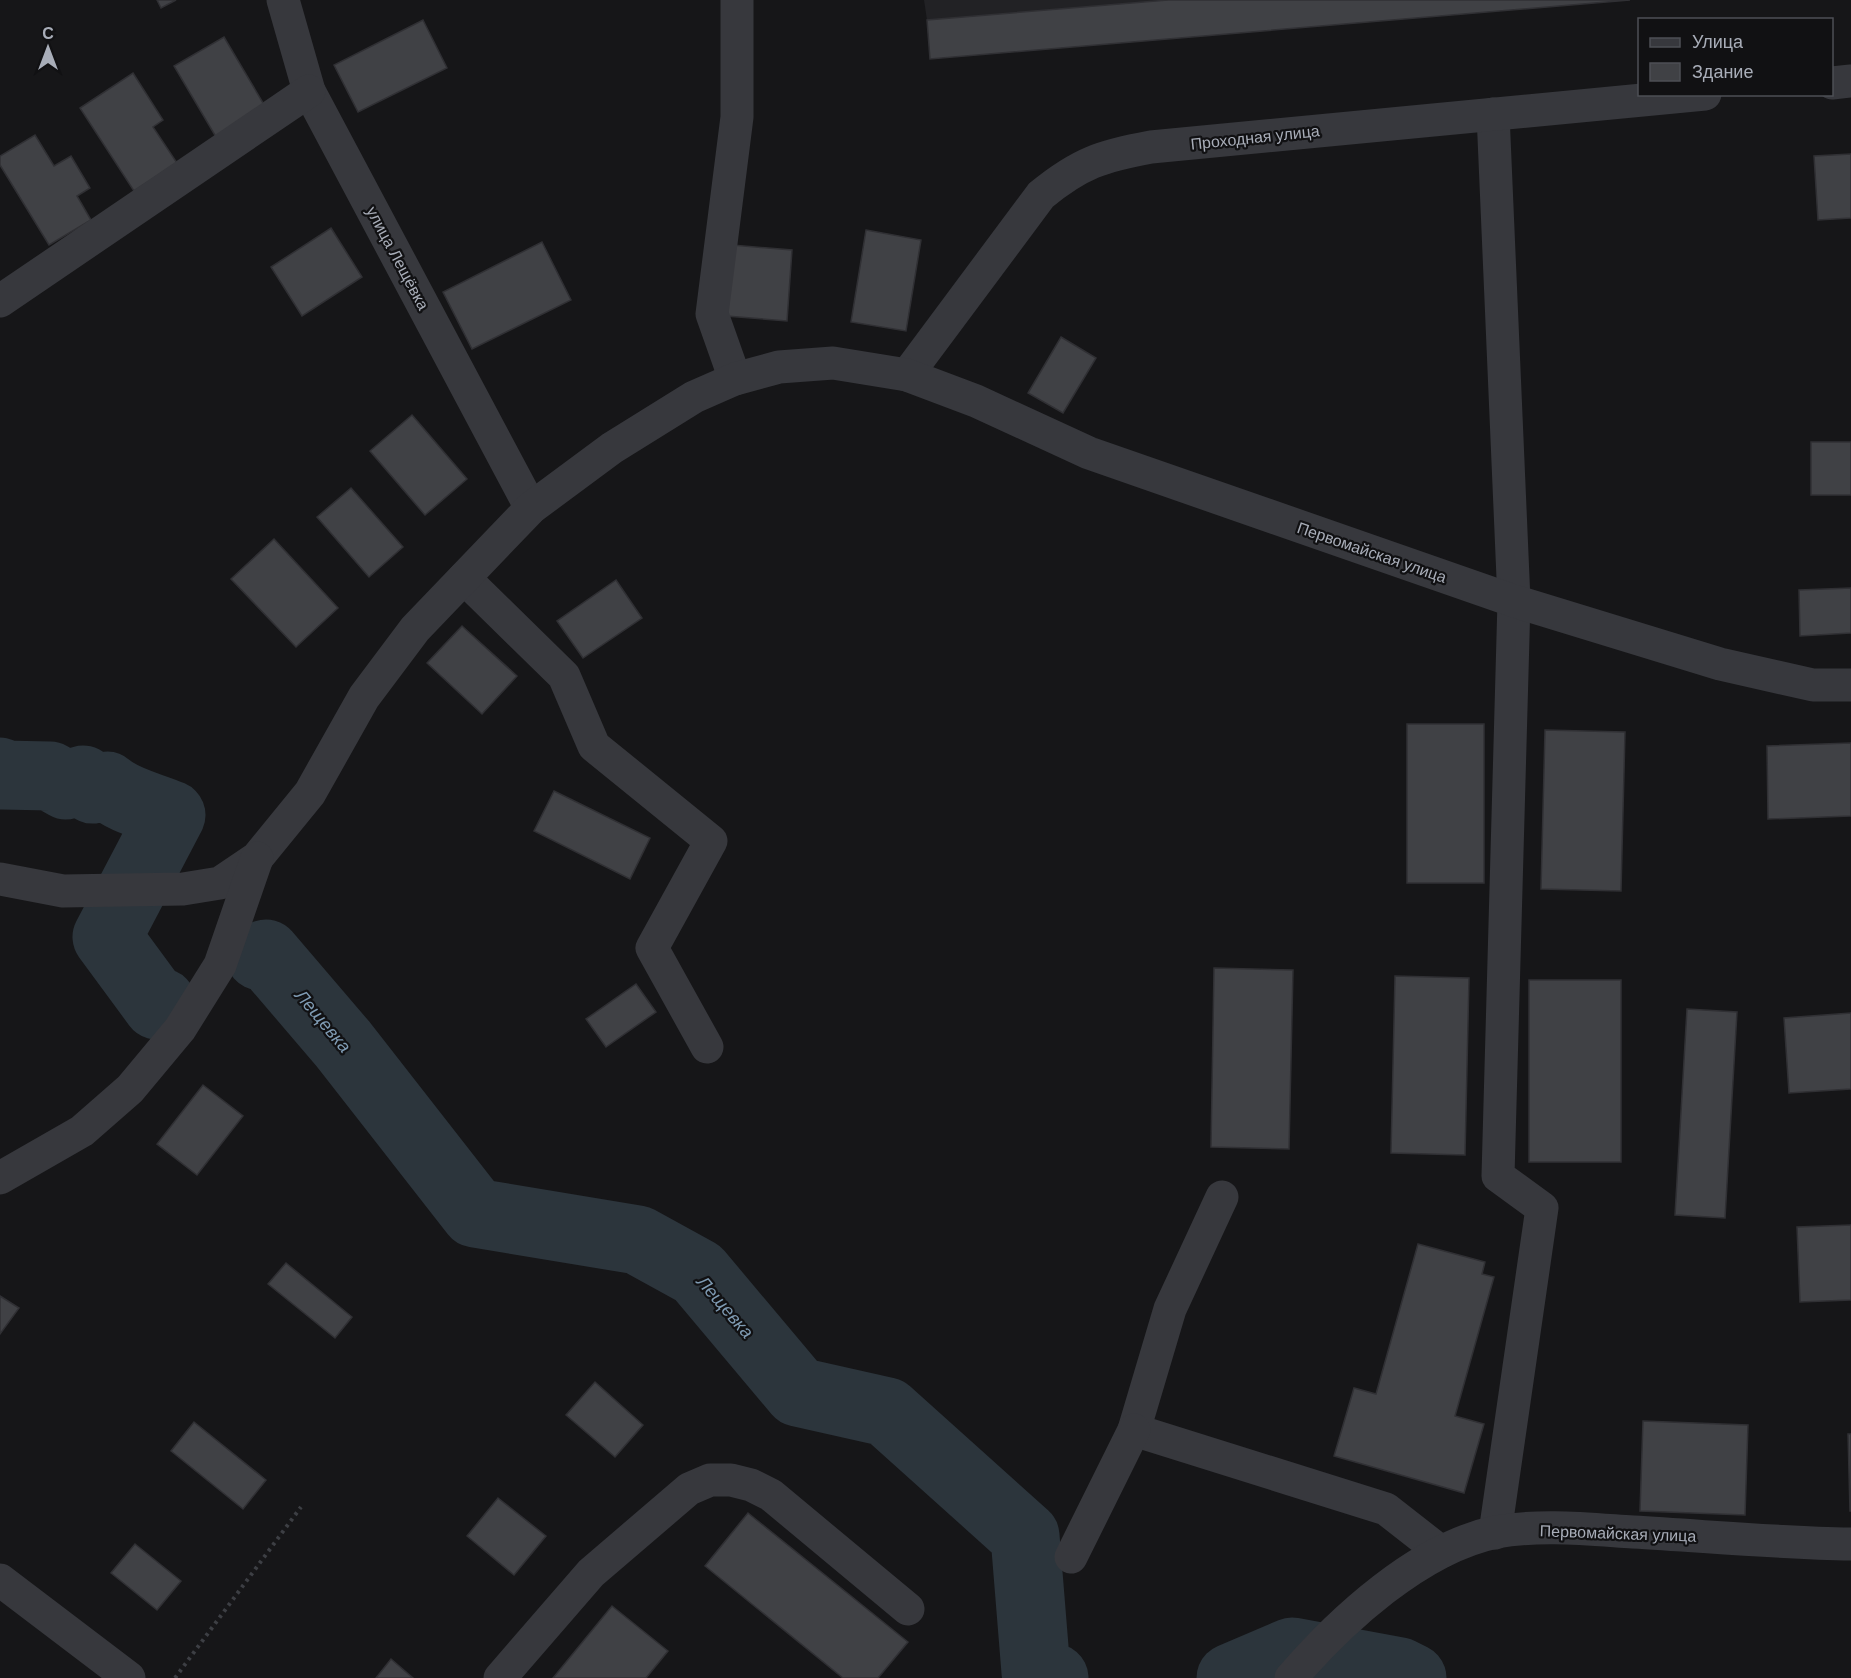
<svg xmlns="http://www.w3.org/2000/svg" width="1851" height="1678" font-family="Arial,sans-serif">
	<rect width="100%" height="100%" fill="#161618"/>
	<!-- built -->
	<polygon fill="#222225" points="924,0 1168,0 927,20"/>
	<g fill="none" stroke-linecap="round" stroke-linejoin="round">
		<!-- river -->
		<g stroke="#2c353c" stroke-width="69">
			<path d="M0,772L2,775L50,776L66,785L83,780L93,789L107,786C124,801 150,806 171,815L107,937L157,1005L162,1003"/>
			<polyline points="260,956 266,954 343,1044 475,1213 638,1240 698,1273 798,1392 887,1412 1025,1536 1036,1672 1054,1678"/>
			<polyline points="1231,1678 1292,1652 1400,1672 1412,1678"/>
		</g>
	</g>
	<!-- building -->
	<g fill="#404145" stroke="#303034" stroke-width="1.5">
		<polygon points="157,0 176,0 161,8"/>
		<polygon points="1168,0 1630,0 930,59 927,20"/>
		<polygon points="423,20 447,68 358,112 334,65"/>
		<polygon points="224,37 266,108 216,137 174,66"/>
		<polygon points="133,73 163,120 153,127 177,163 134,191 80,108"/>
		<polygon points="35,135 54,166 71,156 90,188 77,196 91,220 49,245 0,165 0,156"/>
		<polygon points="1851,154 1851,218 1818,220 1814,156"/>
		<polygon points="331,228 362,277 302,316 271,267"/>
		<polygon points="866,230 921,240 906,331 851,322"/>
		<polygon points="542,242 571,300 472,349 443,292"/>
		<polygon points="732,245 792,250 787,321 726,316"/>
		<polygon points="1061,337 1096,358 1063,413 1028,393"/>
		<polygon points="412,415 467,479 425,515 370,451"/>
		<rect x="1811" y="442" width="40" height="53"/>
		<polygon points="351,488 403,547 369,577 317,517"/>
		<polygon points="274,539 338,608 296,647 231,579"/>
		<polygon points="616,580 642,618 583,658 557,621"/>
		<polygon points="1851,588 1851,633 1800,636 1799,590"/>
		<polygon points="462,626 517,676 482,714 427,663"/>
		<rect x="1407" y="724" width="77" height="159"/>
		<polygon points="1545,730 1625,732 1621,891 1541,889"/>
		<polygon points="1851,743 1851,816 1768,819 1767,746"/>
		<polygon points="554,791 650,838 630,879 534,831"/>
		<polygon points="1214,968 1293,970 1289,1149 1211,1147"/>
		<polygon points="1395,976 1469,978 1465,1155 1391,1153"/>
		<rect x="1529" y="980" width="92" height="182"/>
		<polygon points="636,984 656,1012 606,1047 586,1019"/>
		<polygon points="1687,1009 1737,1012 1725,1218 1675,1215"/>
		<polygon points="1851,1013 1851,1089 1789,1093 1784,1018"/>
		<polygon points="203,1085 243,1116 197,1175 157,1144"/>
		<polygon points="1851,1225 1851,1300 1800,1302 1797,1227"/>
		<polygon points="1418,1244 1485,1262 1482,1274 1494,1277 1455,1416 1484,1424 1464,1493 1334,1456 1354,1388 1376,1394"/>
		<polygon points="286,1263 352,1317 335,1338 268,1284"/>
		<polygon points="0,1296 19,1308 0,1334"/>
		<polygon points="595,1382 643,1425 615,1457 566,1415"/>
		<polygon points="1643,1421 1748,1425 1745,1515 1640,1511"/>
		<polygon points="194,1422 266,1480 243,1509 171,1451"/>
		<polygon points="1848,1434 1851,1434 1851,1511 1850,1511"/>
		<polygon points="498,1498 546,1536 514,1575 467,1536"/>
		<polygon points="748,1513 908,1642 878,1678 843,1678 705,1566"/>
		<polygon points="135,1544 181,1581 157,1610 111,1573"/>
		<polygon points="612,1606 668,1651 646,1678 553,1678"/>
		<polygon points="391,1659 413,1678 376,1678"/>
	</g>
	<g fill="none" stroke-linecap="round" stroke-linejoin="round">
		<!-- path -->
		<polyline stroke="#3d3f44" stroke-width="4" stroke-dasharray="3 4.5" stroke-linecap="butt" points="175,1678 301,1507"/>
		<!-- minor -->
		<g stroke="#37383d" stroke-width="33">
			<polyline points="283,0 309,91 531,508"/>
			<polyline points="1832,83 1851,81"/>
			<polyline points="1493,114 1514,601 1498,1176 1542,1208 1495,1533"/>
			<polyline points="0,301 309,91"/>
			<path d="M907,375L1041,195C1080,163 1102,156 1151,147L1705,94"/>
			<polyline points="735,379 712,314 737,117 737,0"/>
			<polyline points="464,578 564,676 594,746 711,841 652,948 707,1047"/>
			<polyline points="0,879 63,891 183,889 220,883 257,858 310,793 364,697 415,629 531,508 612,448 694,397 735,379 779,367 833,363 907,375 976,401 1089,453 1514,601 1720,664 1813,685 1851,685"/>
			<polyline points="0,1178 82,1131 130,1089 180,1029 220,965 257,858"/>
			<polyline points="1222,1197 1170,1309 1134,1430 1386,1509 1441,1552"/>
			<polyline points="1071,1557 1134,1430"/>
			<polyline points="0,1580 129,1678"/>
			<polyline points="500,1678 591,1573 689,1489 710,1480 731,1480 751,1485 771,1495 908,1609"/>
			<path d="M1291,1678C1341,1620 1419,1548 1496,1532C1541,1524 1587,1529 1633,1532C1705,1536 1778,1543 1851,1544"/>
		</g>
	</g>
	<g text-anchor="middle" stroke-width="4.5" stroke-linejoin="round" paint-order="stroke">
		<!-- street labels -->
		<g font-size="16" fill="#a8adb8" stroke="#111113">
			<text transform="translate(1255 137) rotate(-6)" y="6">Проходная улица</text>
			<text transform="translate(398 258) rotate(62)" y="6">улица Лещёвка</text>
			<text transform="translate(1372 552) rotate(19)" y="6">Первомайская улица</text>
			<text transform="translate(1618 1533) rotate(2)" y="6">Первомайская улица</text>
		</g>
		<!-- water labels -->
		<g font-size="18" font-style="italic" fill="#7f9bb3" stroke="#111113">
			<text transform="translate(323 1021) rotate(50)" y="6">Лещевка</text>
			<text transform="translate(725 1307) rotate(49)" y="6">Лещевка</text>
		</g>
	</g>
	<!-- legend -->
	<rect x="1638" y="18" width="195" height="78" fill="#111113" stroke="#4d4f55" stroke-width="1.5"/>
	<rect x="1650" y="38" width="30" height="9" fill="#37383d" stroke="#4d4f55" stroke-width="1.5"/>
	<text x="1692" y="48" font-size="18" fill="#a8adb8">Улица</text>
	<rect x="1650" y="63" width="30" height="18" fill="#404145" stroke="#4d4f55" stroke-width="1.5"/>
	<text x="1692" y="78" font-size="18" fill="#a8adb8">Здание</text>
	<!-- north arrow -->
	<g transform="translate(48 48)" stroke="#111113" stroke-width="4.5" paint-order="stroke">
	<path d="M0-4.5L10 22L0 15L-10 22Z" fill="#a8adb8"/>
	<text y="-9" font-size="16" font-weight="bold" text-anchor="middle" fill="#a8adb8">С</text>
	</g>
</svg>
